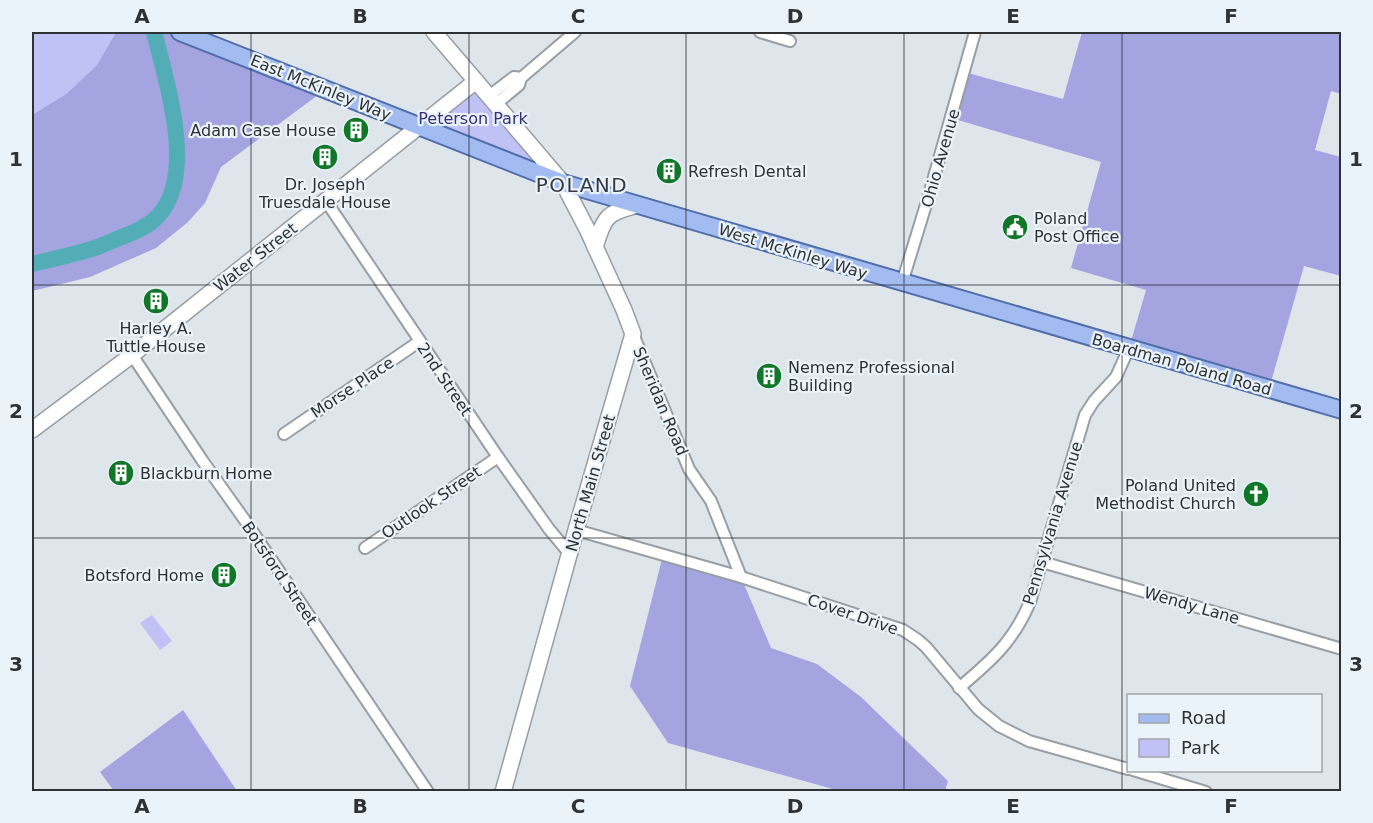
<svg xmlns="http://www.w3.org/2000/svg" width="1373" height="823" font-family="'DejaVu Sans',sans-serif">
	<rect width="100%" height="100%" fill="#dee6ec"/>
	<!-- green -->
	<g fill="#c0c2f6">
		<polygon points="32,32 116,32 97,65 66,94 32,115"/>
		<polygon points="476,81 563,183 420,127"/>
		<polygon points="152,615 172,641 160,650 140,623"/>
	</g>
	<!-- forest -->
	<g fill="#a3a4e0">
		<polygon points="116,32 180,32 326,89 221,167 205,203 188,222 156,248 90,277 32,291 32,115 66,94 97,65"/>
		<polygon points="1082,32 1341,32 1341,94 1331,91 1315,150 1341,157 1341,276 1304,266 1269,389 1129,348 1146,290 1071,268 1101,162 951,118 964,72 1063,99"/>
		<polygon points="663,555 741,577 771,648 817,664 861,697 948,781 945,791 840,791 668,743 630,686"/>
		<polygon points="183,710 237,791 114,791 100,772"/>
	</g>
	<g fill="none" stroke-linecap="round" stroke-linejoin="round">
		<!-- river -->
		<path stroke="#53adb6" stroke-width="16" d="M32,264C49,260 67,256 85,251C96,248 108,243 119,238C132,233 148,227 158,216C197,175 166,80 154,32"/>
		<defs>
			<g id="street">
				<polyline points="760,32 790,41"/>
				<polyline points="489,96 514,77 521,78"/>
				<polyline points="496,104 519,85 521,78 575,32"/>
				<polyline points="326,201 498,457 549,529 569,553"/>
				<polyline points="902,283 928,198 975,32"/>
				<polyline points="633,334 689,469 711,501 741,577"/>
				<polyline points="132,355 202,460 244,519 428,792"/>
				<polyline points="284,434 420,341"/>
				<polyline points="576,530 741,577 903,630 918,640 926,647 978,709 999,726 1029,741 1128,769"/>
				<polyline points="365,548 498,457"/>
				<polyline points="1042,562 1342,649"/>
				<path d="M959,688C992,660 1013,642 1030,602L1085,415L1094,401L1116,377L1129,348"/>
				<polyline points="1133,770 1206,792"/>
			</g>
			<g id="secondary">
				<polyline points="434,32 563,183 587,229 624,310 633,334 576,530 503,792"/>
				<path d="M595,247C605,216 606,213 638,205"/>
				<polyline points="32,430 132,355 476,81"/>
			</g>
			<polyline id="primary" points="180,32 563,183 1342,410"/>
		</defs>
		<!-- street casing -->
		<use href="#street" stroke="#979ea4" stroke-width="14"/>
		<!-- secondary casing -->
		<use href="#secondary" stroke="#979ea4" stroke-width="18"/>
		<!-- primary casing -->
		<use href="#primary" stroke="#516eaa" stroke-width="20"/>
		<!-- street -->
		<use href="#street" stroke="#fff" stroke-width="10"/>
		<!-- secondary -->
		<use href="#secondary" stroke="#fff" stroke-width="15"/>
		<!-- primary -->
		<use href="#primary" stroke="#a2bcf2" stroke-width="16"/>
	</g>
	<!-- grid -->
	<path fill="none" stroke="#2f3234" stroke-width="1.5" stroke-opacity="0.55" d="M251,32V792M469,32V792M686,32V792M904,32V792M1122,32V792M32,285H1342M32,538H1342"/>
	<!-- icons -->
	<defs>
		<symbol id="building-disc" viewBox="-11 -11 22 22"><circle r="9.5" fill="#107628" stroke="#ebf3fa"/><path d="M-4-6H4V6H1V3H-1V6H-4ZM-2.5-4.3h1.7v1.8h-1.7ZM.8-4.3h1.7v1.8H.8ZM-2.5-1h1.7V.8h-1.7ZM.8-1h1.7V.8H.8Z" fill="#fff"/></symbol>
		<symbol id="civic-disc" viewBox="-11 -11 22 22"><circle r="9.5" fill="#107628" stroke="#ebf3fa"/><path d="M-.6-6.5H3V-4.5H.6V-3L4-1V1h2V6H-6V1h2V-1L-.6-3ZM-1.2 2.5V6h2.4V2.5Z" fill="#fff"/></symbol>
		<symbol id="church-disc" viewBox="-11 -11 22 22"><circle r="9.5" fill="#107628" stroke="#ebf3fa"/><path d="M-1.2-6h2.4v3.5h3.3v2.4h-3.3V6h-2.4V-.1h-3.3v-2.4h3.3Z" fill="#fff"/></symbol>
	</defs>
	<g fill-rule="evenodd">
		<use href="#building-disc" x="341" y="115" width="30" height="30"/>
		<use href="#building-disc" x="310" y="142" width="30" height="30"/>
		<use href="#building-disc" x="654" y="156" width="30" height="30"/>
		<use href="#civic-disc" x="1000" y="212" width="30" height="30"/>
		<use href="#building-disc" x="141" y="286" width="30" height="30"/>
		<use href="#building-disc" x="754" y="361" width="30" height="30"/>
		<use href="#building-disc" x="106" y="458" width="30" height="30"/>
		<use href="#church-disc" x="1241" y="479" width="30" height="30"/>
		<use href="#building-disc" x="209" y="560" width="30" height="30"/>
	</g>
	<g text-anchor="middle" stroke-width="4.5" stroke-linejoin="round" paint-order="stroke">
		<!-- street labels -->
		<g font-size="16" fill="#2f3234" stroke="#ebf3fa">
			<text transform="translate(321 87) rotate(22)" y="6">East McKinley Way</text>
			<text transform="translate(940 158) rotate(-74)" y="6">Ohio Avenue</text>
			<text transform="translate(793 251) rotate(17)" y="6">West McKinley Way</text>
			<text transform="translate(255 257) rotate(-38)" y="6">Water Street</text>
			<text transform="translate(1182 364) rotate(16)" y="6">Boardman Poland Road</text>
			<text transform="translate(445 379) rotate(56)" y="6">2nd Street</text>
			<text transform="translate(352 387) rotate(-34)" y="6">Morse Place</text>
			<text transform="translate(661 401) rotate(67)" y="6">Sheridan Road</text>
			<text transform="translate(590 483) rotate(-74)" y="6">North Main Street</text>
			<text transform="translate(431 502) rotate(-34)" y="6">Outlook Street</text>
			<text transform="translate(1052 523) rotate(-73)" y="6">Pennsylvania Avenue</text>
			<text transform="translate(280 573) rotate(56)" y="6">Botsford Street</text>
			<text transform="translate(1192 605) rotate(16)" y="6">Wendy Lane</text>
			<text transform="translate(853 614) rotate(19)" y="6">Cover Drive</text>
		</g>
		<!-- park labels -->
		<g font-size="16" fill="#363076" stroke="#ebf3fa">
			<text x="473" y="124">Peterson Park</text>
		</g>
		<!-- poi labels -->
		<g font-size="16" fill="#2f3234" stroke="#ebf3fa" text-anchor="start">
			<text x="336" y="136" text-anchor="end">Adam Case House</text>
			<text x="688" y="177">Refresh Dental</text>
			<text x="325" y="190" text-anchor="middle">Dr. Joseph<tspan x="325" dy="18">Truesdale House</tspan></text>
			<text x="1034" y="224">Poland<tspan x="1034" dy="18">Post Office</tspan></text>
			<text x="156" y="334" text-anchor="middle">Harley A.<tspan x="156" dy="18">Tuttle House</tspan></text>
			<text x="788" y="373">Nemenz Professional<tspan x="788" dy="18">Building</tspan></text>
			<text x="140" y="479">Blackburn Home</text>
			<text x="1236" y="491" text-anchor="end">Poland United<tspan x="1236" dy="18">Methodist Church</tspan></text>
			<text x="204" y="581" text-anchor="end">Botsford Home</text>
		</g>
		<!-- quarter labels -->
		<g font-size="20" letter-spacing="1.5" fill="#353b40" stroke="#ebf3fa">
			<text x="582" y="192">POLAND</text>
		</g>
	</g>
	<!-- border -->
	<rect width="1373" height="823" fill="none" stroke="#ebf3fa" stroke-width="66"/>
	<!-- legend -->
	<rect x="1127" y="694" width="195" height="78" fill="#ebf3fa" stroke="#a0a6ab" stroke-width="1.5"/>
	<rect x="1139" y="714" width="30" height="9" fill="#a2bcf2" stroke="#a0a6ab" stroke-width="1.5"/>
	<text x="1181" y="724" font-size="18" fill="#2f3234">Road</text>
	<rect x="1139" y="739" width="30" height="18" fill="#c0c2f6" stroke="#a0a6ab" stroke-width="1.5"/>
	<text x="1181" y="754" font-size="18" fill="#2f3234">Park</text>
	<rect x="33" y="33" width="1307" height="757" fill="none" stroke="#2f3234" stroke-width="2"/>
	<g font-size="20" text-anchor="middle" font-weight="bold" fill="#2f3234">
		<text x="142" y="23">A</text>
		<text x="360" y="23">B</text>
		<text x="578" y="23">C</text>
		<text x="795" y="23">D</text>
		<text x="1013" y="23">E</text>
		<text x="1231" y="23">F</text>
		<text x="16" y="166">1</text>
		<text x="1356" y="166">1</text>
		<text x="16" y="418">2</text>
		<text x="1356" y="418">2</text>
		<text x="16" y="671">3</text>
		<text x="1356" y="671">3</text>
		<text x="142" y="813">A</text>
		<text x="360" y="813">B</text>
		<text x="578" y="813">C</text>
		<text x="795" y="813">D</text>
		<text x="1013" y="813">E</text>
		<text x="1231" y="813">F</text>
	</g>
</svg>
